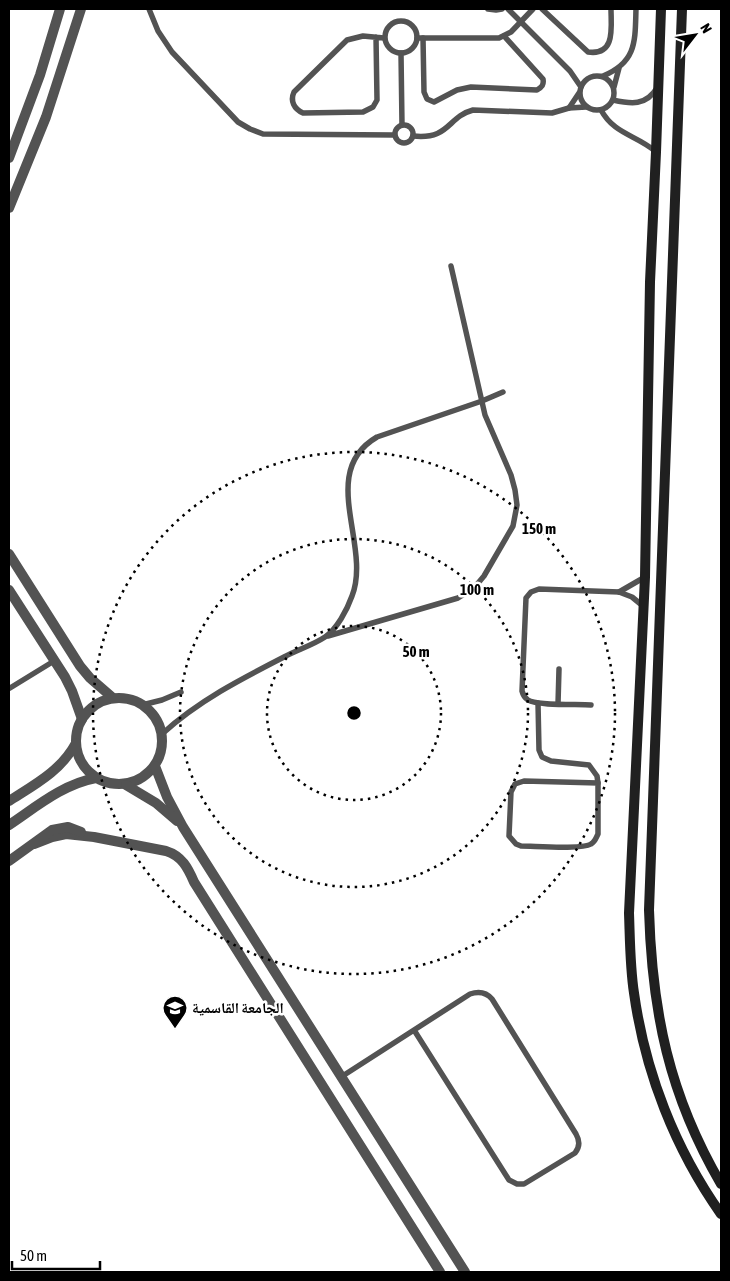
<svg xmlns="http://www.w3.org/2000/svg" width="730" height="1281" font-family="'Asap Condensed','Noto Naskh Arabic',sans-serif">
	<rect width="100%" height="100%" fill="#fff"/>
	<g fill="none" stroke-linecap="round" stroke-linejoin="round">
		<!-- lane -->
		<g stroke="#535353" stroke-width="5.5">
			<polyline points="149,9 158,31 172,52 238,122 250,129 263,134 394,135"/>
			<polyline points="488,9 496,10 502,9"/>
			<polyline points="508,9 570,71 581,87"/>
			<path d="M542,9L588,52C616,56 611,27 611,9"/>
			<circle cx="401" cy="37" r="16"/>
			<path d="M376,37L377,100L373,107L363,112L303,113C294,109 290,101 294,92L347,40L363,36L384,38"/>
			<polyline points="417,38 499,38 511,32 533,9"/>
			<path d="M423,38L424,92L427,99L434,102L457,90L471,87L537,90C542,87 544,85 543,79L504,36"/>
			<polyline points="401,53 402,125"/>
			<circle cx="597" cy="93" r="17"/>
			<path d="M603,76C637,62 635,41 636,9"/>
			<polyline points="614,87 619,68"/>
			<path d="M613,100C631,104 646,106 657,88"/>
			<polyline points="569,108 579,93"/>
			<path d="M601,110C614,134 636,135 655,151"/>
			<circle cx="404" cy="134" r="9"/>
			<path d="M413,136C450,140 447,117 473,110L552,113L569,108L586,107"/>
			<polyline points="619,592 645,577"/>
			<polyline points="328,636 458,598 474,588 484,576 513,526 517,505 515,490 511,475 485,415 451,266"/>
			<polyline points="10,688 54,661"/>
			<polyline points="538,703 539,750 542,757 551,761 589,765 597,776 598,783"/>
			<polyline points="558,704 559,669"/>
			<polyline points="142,705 162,700 181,692"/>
			<path d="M591,705C578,704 538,706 528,700C525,698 523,695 522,691L526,598L531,592L539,589L619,592L632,597L643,606"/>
			<path d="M162,734C198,701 241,679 284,657C297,650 313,645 325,637C337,629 347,610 352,596C372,545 317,472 377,437L482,401L503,392"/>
			<path d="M524,781L598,783V834C596,838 595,842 591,844C581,850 535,846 521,846L516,844L509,836L511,792L515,784Z"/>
			<path d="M341,1077L470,994C479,991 486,992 492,999L576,1134C580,1141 580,1147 575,1153L524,1184H517L509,1180L414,1030"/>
		</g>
		<!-- street -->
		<g stroke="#535353" stroke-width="10">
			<polyline points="9,158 40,75 60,9"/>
			<polyline points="9,208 46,117 81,9"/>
			<polyline points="9,554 80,666 90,678 113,698"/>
			<polyline points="9,590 65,677 72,691 82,719"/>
			<circle cx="119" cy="741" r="43"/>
			<polyline points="155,766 167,797 183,827 465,1272"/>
			<polyline points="126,785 156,803 177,821"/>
			<path d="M9,801C34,785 61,771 76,743"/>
			<path d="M9,825C36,807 63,784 96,778"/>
			<path d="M34,844L52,837L66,834L94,837L166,851C182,856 188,868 194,882L440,1272"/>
			<polyline points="9,861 52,830 68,827 81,832"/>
		</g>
		<!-- secondary -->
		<g stroke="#202020" stroke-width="10">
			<path d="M661,9L656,152L650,282L645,577L629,913C630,940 630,967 634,993C645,1072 675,1149 721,1214"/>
			<path d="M682,9L649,910C652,1012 669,1095 721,1184"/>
		</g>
	</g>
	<!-- distance rings -->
	<g fill="none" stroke="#000" stroke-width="2.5" stroke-dasharray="2.5 5">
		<circle cx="354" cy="713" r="87"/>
		<circle cx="354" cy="713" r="174"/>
		<circle cx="354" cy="713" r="261"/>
	</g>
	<!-- icons -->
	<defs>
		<symbol id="university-pin" viewBox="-11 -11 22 30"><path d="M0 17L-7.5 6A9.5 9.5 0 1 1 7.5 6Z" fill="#000" stroke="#fff"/><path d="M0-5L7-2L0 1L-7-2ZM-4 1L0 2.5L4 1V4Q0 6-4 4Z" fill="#fff"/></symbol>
	</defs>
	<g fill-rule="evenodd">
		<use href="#university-pin" x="161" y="994" width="28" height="38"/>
	</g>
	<g text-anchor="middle" stroke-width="5" stroke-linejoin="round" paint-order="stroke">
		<!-- poi labels -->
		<g font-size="15" font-weight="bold" fill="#000" stroke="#fff" text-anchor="start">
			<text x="192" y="1013">الجامعة القاسمية</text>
		</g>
	</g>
	<circle cx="354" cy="713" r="8" fill="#000" stroke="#fff" stroke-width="2.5"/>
	<g font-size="15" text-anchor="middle" font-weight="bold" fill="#000" stroke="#fff" stroke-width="5" stroke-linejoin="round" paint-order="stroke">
		<text x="539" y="534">150 m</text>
		<text x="477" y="595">100 m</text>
		<text x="416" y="657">50 m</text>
	</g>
	<!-- border -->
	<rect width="730" height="1281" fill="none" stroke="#000000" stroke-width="20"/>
	<!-- north arrow -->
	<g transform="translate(695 35) rotate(59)" stroke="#ffffff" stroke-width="4" paint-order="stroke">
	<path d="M0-4L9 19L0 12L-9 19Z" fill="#000000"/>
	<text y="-8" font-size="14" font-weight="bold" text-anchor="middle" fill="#000000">N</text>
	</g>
	<!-- scale -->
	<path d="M12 1261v8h88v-8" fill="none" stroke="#000000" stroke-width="2.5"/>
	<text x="20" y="1261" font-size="15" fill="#000000" stroke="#ffffff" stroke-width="4" paint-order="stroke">50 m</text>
</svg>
